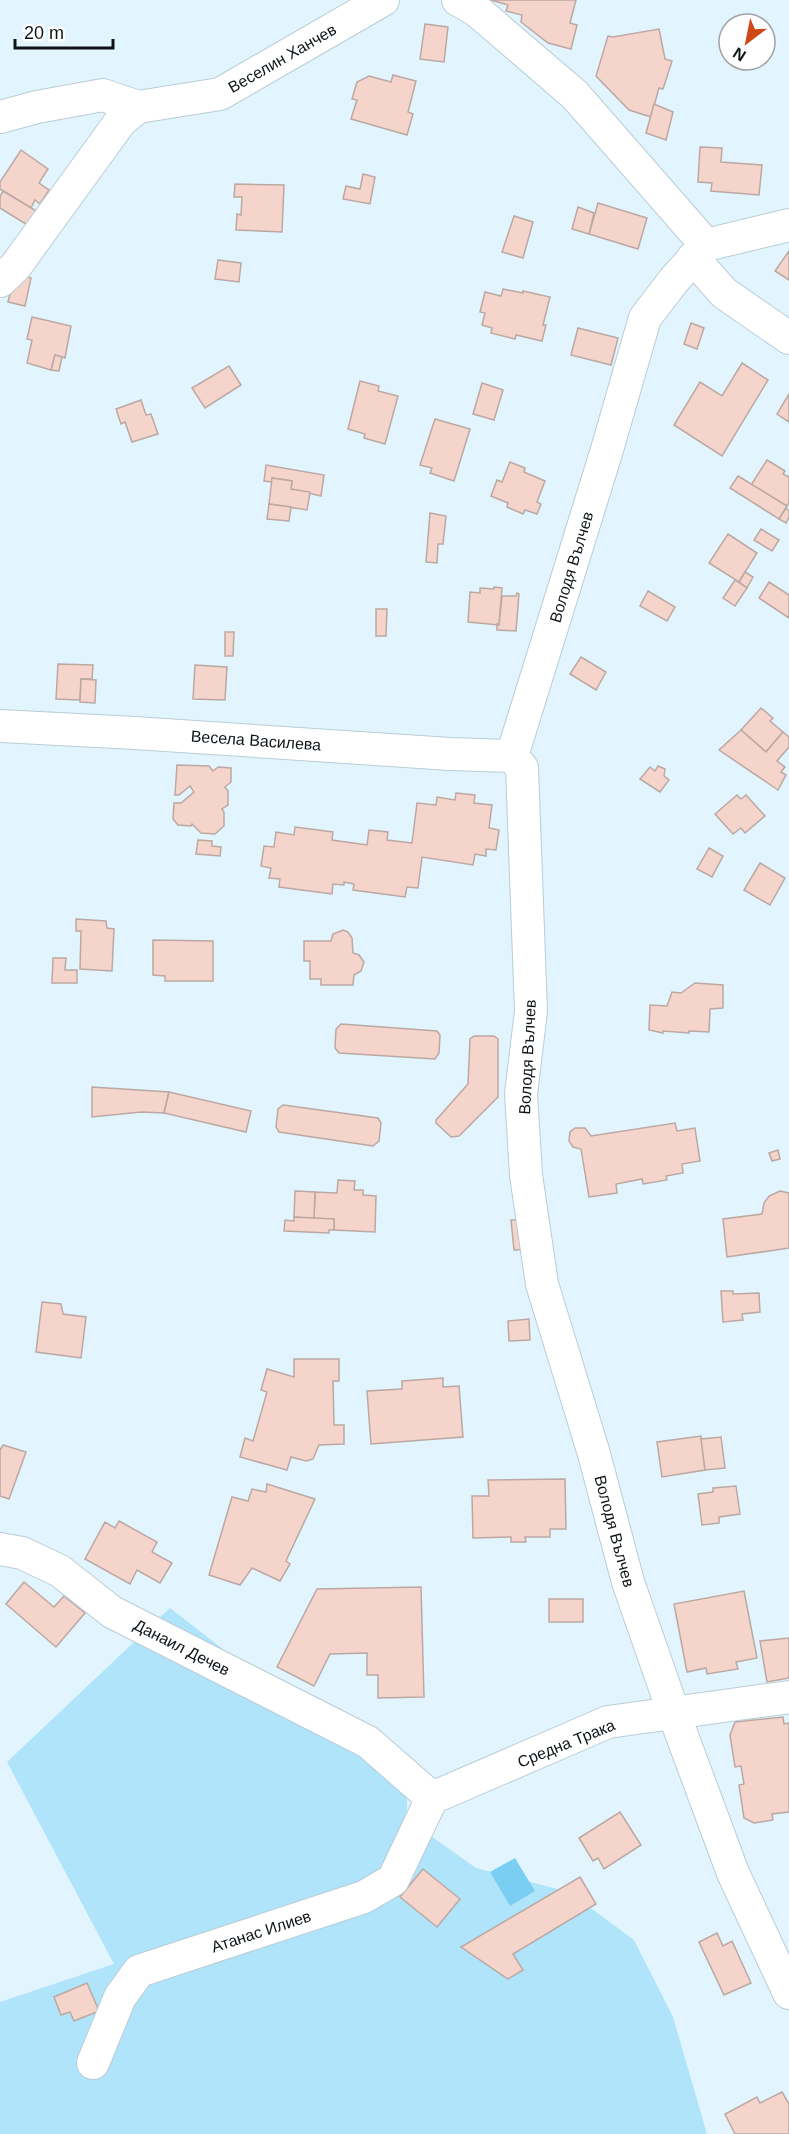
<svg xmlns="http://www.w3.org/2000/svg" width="789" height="2134" font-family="Helvetica,sans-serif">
	<rect width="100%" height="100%" fill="#e2f5ff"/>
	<!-- green -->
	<polygon fill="#b0e4fb" points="170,1608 326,1729 407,1756 407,1819 476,1868 569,1892 634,1940 673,2017 707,2134 0,2134 0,2002 114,1964 7,1762"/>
	<!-- water -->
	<polygon fill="#7acef2" points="515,1858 535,1891 510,1906 490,1872"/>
	<!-- building -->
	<g fill="#f5d5cb" stroke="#bca8a2" stroke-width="1.5">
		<polygon points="491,0 576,0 570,23 577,25 571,49 548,43 521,22 522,15 506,11 508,5"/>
		<polygon points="425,24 448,27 444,62 420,59"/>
		<polygon points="659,29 665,59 672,61 663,89 659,88 651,117 629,110 596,76 608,36 613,37"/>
		<polygon points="393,75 416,81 408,112 413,114 407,135 351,119 357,100 352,99 357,82 369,76 391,82"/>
		<polygon points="654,104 673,112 666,140 646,133"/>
		<polygon points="700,147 722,148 721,162 762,165 759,195 711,191 712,183 698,182"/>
		<polygon points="21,150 48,169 39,183 49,190 40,204 35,200 31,208 0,189 0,182"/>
		<polygon points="363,174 375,177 370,204 343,199 346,186 360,189"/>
		<polygon points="235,184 284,185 282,232 236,230 237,214 241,215 242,197 234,197"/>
		<polygon points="3,191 38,212 29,226 0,208 0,197"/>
		<polygon points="598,203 647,218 638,249 589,234"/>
		<polygon points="578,207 594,213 589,234 572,229"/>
		<polygon points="514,216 533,222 523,258 502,252"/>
		<polygon points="789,251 789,280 775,271"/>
		<polygon points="218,260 241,263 239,282 215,279"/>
		<polygon points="15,273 31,278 25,306 8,302"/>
		<polygon points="503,289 523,293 523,291 550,297 543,325 546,325 542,341 516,335 515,339 491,333 492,328 482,325 485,313 480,312 485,292 501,296"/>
		<polygon points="32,317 71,326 65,358 55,355 51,370 27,363 32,340 27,339"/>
		<polygon points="691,323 704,328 697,349 684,344"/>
		<polygon points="578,328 618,338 611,365 571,355"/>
		<polygon points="55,355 62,357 59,371 51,370"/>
		<polygon points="742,363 768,380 722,456 674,425 700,382 722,396"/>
		<polygon points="229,366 241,385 205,408 192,388"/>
		<polygon points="360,381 379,386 378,391 398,396 385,444 364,438 365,434 348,429"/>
		<polygon points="482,383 503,390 494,420 473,414"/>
		<polygon points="789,394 789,422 777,414"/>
		<polygon points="141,400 146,415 151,414 158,434 132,442 125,422 121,424 116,409"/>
		<polygon points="435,419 470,429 454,481 430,473 432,468 420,465"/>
		<polygon points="767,460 785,471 783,474 789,477 789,503 787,506 751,485"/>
		<polygon points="510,462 525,468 524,472 545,481 537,502 541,504 537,514 525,510 523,514 507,507 508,503 491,496 497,480 502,482"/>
		<polygon points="266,465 324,475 321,496 291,489 292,481 272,478 272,482 264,481"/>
		<polygon points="738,476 787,506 779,519 730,488"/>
		<polygon points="272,478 292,481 291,489 310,492 307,510 269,504"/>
		<polygon points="269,504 291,507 289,521 267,519"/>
		<polygon points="786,508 789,511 789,517 786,523 779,519"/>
		<polygon points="430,513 446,516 443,544 438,544 437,563 426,562"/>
		<polygon points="761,529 779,540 772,551 754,540"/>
		<polygon points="728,534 757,553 739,582 709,563"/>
		<polygon points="745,572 753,577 747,588 739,582"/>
		<polygon points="735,580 747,588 735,606 723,598"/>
		<polygon points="769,582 789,595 789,618 759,598"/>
		<polygon points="494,587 502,588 499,625 468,622 470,592 480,593 480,588 494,589"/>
		<polygon points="648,591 675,607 667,621 640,606"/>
		<polygon points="517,593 519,594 516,631 497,630 497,624 499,625 502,596 516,596"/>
		<polygon points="376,609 387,609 386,636 376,636"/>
		<polygon points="225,632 234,632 233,656 225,656"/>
		<polygon points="581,657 606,672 596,690 570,674"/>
		<polygon points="58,664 93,665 92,679 81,679 80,700 56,699"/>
		<polygon points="195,665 227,667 225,700 193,699"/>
		<polygon points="81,679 96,680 95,703 80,702"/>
		<polygon points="761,708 773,718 770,721 783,732 766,752 741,730"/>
		<polygon points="741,730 766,752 783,732 789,737 789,747 777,761 785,767 781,772 786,775 778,790 719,750"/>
		<polygon points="177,765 209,766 213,771 218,767 231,768 231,782 225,787 228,791 228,805 222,809 224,812 224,826 215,834 201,833 192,824 191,826 178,825 173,819 174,803 181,803 194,792 190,786 179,795 175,795"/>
		<polygon points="658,766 665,769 664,776 669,780 660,792 640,779 650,767 655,771"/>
		<polygon points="456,793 475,795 474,803 492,805 489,828 499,830 496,850 486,849 486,856 475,854 473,865 422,857 418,888 407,887 405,897 353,890 354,884 344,882 344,885 333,884 332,894 279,887 280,879 269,878 271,868 261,866 264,846 274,847 276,832 294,835 295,827 333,832 332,840 367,845 369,830 388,832 387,840 412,843 417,803 436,805 437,797 455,800"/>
		<polygon points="737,795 741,799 746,795 765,816 745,833 741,828 733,834 715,814"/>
		<polygon points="198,840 212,841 212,846 221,847 220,856 196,854"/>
		<polygon points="709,848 723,856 712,877 697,869"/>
		<polygon points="760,863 785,878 770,905 744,890"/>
		<polygon points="76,919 106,921 107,928 114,929 112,971 80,969 81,931 76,931"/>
		<polygon points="343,930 348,932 352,938 353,953 359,955 364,962 361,971 354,975 353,985 321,985 321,979 310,979 310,961 304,961 304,941 331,941 333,934"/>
		<polygon points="153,940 213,941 213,981 165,981 165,976 153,975"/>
		<polygon points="53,958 66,958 65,970 77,970 77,983 52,983"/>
		<polygon points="695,983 723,985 723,1008 710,1009 709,1032 689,1031 689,1033 663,1031 663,1033 649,1030 650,1005 667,1006 672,992 681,993"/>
		<polygon points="341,1024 437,1031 440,1035 439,1053 435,1059 339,1053 335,1048 336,1029"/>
		<polygon points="474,1036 494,1036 498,1039 498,1097 459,1136 451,1137 436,1123 436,1120 468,1084 470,1039"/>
		<polygon points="92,1087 169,1092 164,1113 141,1112 92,1117"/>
		<polygon points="169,1092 251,1111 246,1132 164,1113"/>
		<polygon points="283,1105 378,1118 381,1123 379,1141 373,1146 279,1132 276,1127 278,1109"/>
		<polygon points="675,1123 677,1131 695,1128 700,1161 682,1164 683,1173 666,1176 667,1180 643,1184 642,1179 616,1184 617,1193 589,1197 581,1149 573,1147 569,1141 570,1132 575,1128 585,1128 591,1136"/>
		<polygon points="778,1150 780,1159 772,1161 769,1153"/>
		<polygon points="338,1180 355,1181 354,1190 363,1190 363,1195 376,1196 375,1232 334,1230 334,1219 314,1219 315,1192 337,1193"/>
		<polygon points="295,1191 315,1192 314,1219 294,1217"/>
		<polygon points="780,1191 789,1193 789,1248 727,1257 723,1219 762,1214 764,1203 769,1196"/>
		<polygon points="294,1217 334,1219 334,1230 329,1230 329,1233 284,1231 285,1220 294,1221"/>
		<polygon points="511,1220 532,1220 535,1249 514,1250"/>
		<polygon points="721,1291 733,1291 733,1294 759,1293 760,1312 742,1314 743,1320 723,1322"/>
		<polygon points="42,1302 61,1304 63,1314 86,1317 81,1358 36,1352"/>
		<polygon points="529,1319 530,1340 509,1341 508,1321"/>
		<polygon points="294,1359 339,1359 339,1381 333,1381 334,1425 344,1425 344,1444 319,1445 313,1459 306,1461 291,1457 287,1470 240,1457 245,1438 253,1441 267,1392 261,1390 267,1369 294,1377"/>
		<polygon points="443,1378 443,1387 459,1386 463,1437 371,1444 367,1391 402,1389 402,1381"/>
		<polygon points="701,1436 705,1470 662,1477 657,1442"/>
		<polygon points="721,1437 725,1468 705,1470 701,1439"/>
		<polygon points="3,1445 26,1452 9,1499 0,1496 0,1450"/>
		<polygon points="565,1479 566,1529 550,1529 550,1537 525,1537 526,1542 511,1542 511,1537 473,1538 472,1496 489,1496 488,1480"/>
		<polygon points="267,1484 315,1499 286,1561 290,1564 280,1581 252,1568 240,1585 209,1575 232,1497 248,1501 252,1489 266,1492"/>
		<polygon points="736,1486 740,1514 719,1517 719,1523 702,1525 698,1494 713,1492 713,1488"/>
		<polygon points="119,1521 157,1542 152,1552 172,1563 160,1583 137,1570 130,1584 85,1559 105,1522 115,1528"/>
		<polygon points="24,1582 54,1607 64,1596 85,1613 56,1647 6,1604"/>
		<polygon points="421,1587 424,1697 378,1698 378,1675 367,1675 367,1653 330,1654 314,1686 277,1667 317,1589"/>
		<polygon points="744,1591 757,1658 736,1662 738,1669 707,1674 706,1668 687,1672 674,1604"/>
		<rect x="549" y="1599" width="34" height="23"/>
		<polygon points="789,1638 789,1678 767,1682 760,1641"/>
		<polygon points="783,1717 784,1724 789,1723 789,1812 772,1814 773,1820 754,1823 744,1818 739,1785 744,1784 741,1766 735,1767 730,1735 735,1722"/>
		<polygon points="620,1812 641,1845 604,1869 598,1858 593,1861 579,1838"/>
		<polygon points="423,1869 460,1899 437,1927 400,1897"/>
		<polygon points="580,1877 596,1904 513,1954 523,1970 508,1979 461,1947"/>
		<polygon points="717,1933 723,1946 732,1941 751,1983 724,1995 699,1942"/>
		<polygon points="87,1983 99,2011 74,2021 70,2012 61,2015 54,1997"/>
		<polygon points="782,2092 789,2104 789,2134 735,2134 725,2114 757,2097 760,2103"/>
	</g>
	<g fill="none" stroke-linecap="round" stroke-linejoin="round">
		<defs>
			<g id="minor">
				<polyline points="458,0 476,10 575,95 706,245"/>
				<polyline points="0,117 37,107 103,95 138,107 220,94 383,0"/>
				<polyline points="789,225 706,245 674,280 645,318 606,453 512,756 522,768 531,1011 521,1094 526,1175 542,1284 594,1454 628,1582 674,1714 733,1873 789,1993"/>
				<polyline points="693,258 724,293 789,338"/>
				<polyline points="0,281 15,267 120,122 138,107"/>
				<polyline points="0,726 135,733 450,754 512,756"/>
				<polyline points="0,1549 22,1553 60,1571 112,1612 368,1742 432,1798 608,1722 789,1697"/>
				<polyline points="93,2063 120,1997 139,1971 364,1897 393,1880 432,1798"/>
			</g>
		</defs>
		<!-- minor casing -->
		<use href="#minor" stroke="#b9cdd6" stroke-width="34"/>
		<!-- minor -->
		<use href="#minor" stroke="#fff" stroke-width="32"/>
	</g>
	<g text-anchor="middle" stroke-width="5" stroke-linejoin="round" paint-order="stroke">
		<!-- street labels -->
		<g font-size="16" fill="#0e1518" stroke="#fff">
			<text transform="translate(282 58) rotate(-30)" y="6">Веселин Ханчев</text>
			<text transform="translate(571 567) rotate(-73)" y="6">Володя Вълчев</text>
			<text transform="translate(256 740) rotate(4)" y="6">Весела Василева</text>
			<text transform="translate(527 1057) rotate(-87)" y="6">Володя Вълчев</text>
			<text transform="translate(615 1531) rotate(75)" y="6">Володя Вълчев</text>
			<text transform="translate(182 1647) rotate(27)" y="6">Данаил Дечев</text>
			<text transform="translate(566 1743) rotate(-22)" y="6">Средна Трака</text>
			<text transform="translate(261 1931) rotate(-18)" y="6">Атанас Илиев</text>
		</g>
	</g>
	<!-- north arrow -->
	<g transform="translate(747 42) rotate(212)"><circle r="28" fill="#ffffff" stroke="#9fa1a3" stroke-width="1.5"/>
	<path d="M0-4.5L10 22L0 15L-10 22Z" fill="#cf4717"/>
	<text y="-9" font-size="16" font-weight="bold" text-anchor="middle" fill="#0e1518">N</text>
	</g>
	<!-- scale -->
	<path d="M15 39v9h98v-9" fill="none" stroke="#0e1518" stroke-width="3"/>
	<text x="24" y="39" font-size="18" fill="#0e1518" stroke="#ffffff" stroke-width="4.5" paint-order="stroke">20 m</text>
</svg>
